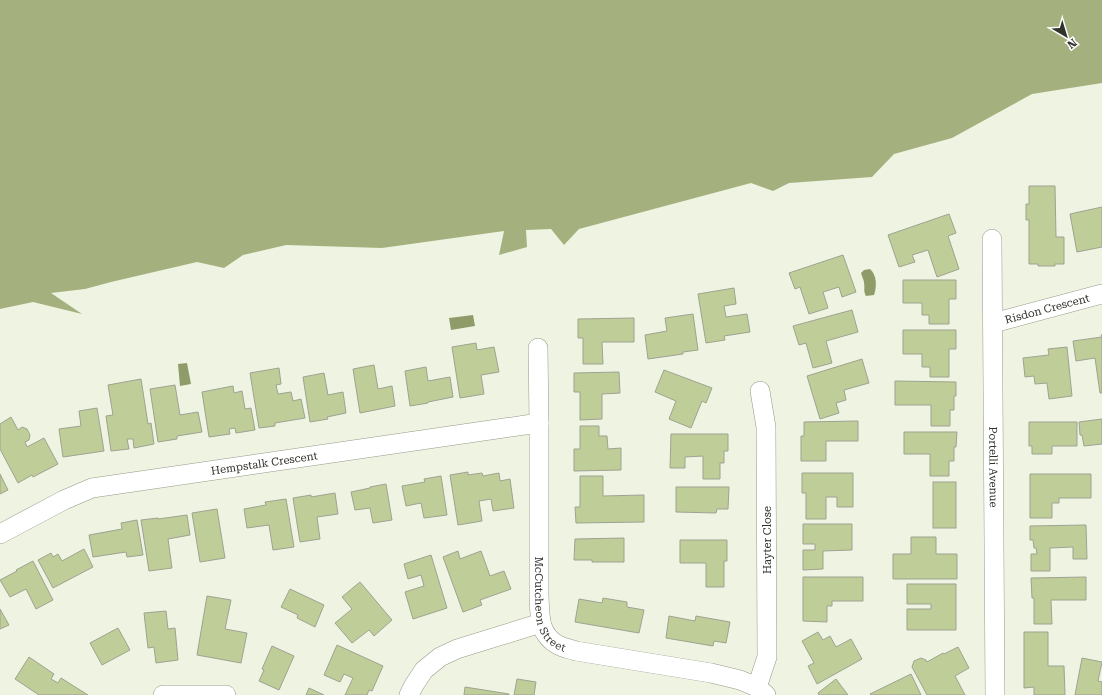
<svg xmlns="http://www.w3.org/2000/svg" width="1102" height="695" font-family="'Roboto Serif',serif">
	<rect width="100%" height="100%" fill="#eef4e1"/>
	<!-- forest -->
	<polygon fill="#a4b17e" points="0,0 1102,0 1102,83 1032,94 952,138 894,154 872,177 789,183 773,191 751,183 579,229 564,245 551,229 526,230 527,247 499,255 504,231 382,248 286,245 243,255 224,268 197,262 111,282 85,289 51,293 82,314 33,302 0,309"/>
	<!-- water -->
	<g fill="#8f9c6a">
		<path d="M870,269C877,275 877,287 874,295L866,296C863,291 865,288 864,283C864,280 862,277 861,273L864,270Z"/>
		<polygon points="473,315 475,326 451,330 449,318"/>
		<polygon points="187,363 191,384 180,386 178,364"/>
	</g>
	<!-- building -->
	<g fill="#bfcd99" stroke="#9ea391">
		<polygon points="1029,186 1055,186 1056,237 1064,237 1064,264 1055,264 1055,266 1038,266 1038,264 1029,264 1029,220 1026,220 1026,204 1029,204"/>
		<polygon points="1102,207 1102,247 1077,252 1070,214"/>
		<polygon points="949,214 956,233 948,236 959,269 937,277 928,250 912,255 915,262 899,267 888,235"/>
		<polygon points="843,255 856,292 842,297 839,287 823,292 828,308 809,314 800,287 795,289 789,273"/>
		<polygon points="903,280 956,280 956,299 949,299 949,324 929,324 929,315 922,315 922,303 903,303"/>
		<polygon points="734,288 736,304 724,306 726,317 747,314 750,332 724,336 725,340 706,343 698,294"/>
		<polygon points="852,310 858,332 826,341 832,363 813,368 806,343 799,345 793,326"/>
		<polygon points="693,314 698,350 683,352 683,354 648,359 645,335 667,331 665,318"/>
		<polygon points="634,318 634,342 602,342 603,364 583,364 583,338 578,338 578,319"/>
		<polygon points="903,330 956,330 956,349 949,349 949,377 930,377 930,367 922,367 922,354 903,354"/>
		<polygon points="1101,335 1102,335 1102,393 1100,393 1095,358 1076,361 1073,341 1102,337"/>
		<polygon points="476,343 477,350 494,347 499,372 481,375 484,394 460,398 452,347"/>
		<polygon points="1067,347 1072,396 1049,399 1047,383 1035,384 1034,376 1025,377 1023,358 1049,355 1048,349"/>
		<polygon points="862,359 869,383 844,390 846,400 836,403 839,413 820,419 807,376"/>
		<polygon points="374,365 378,389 392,386 395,406 360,413 353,369"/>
		<polygon points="426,367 428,381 450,377 453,397 428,402 428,403 410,406 405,371"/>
		<polygon points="279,368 281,384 276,385 278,394 291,392 293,401 301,399 305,418 275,423 275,426 259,428 250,373"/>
		<polygon points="664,370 712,388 706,403 702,401 691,428 669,419 676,401 655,392"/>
		<polygon points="619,372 620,393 602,394 602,419 580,420 580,392 574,392 574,373"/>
		<polygon points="324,373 328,395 343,392 346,413 327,417 328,419 310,422 303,377"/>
		<polygon points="141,379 148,424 151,423 154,444 134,448 133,439 127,439 129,449 111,451 106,416 113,415 108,385"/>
		<polygon points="895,381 956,382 956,396 954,396 954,410 950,410 950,426 931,426 931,405 895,405"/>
		<polygon points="175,385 180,415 198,412 202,432 177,436 177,439 158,442 150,389"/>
		<polygon points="233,386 234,393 242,391 245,409 251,408 255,430 236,433 235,428 229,429 230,434 209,437 202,392"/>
		<polygon points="97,408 104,451 63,457 59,429 81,426 79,411"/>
		<polygon points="11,417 18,430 22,427 27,429 30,435 29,440 25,442 27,447 44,438 58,464 33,477 32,475 18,483 0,449 0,424"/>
		<polygon points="1102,419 1102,444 1084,446 1082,435 1080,435 1079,422"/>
		<polygon points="858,421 858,441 826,441 826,461 801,461 801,436 804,436 804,422"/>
		<polygon points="1029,422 1077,422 1077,446 1052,446 1052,454 1032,454 1032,446 1029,446"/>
		<polygon points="580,426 599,426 599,436 607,436 608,449 621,448 621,470 574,471 574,449 580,449"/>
		<polygon points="904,432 957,432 956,447 954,447 954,461 949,461 949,476 930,476 930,454 904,454"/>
		<polygon points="671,434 728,434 728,451 724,451 724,463 720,463 720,479 703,479 703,456 685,457 685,468 670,468"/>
		<polygon points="468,472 468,475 482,473 483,476 499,473 500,481 510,479 514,508 493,511 491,499 479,501 482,521 458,525 450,475"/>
		<polygon points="802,473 853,473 853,507 837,507 837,497 826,497 826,519 806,519 806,493 802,493"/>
		<polygon points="0,474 8,490 0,494"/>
		<polygon points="1030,474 1091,474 1091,498 1059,498 1059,503 1052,503 1052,518 1030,518"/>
		<polygon points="441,476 447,515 424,518 421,503 406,506 402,486 425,482 424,479"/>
		<polygon points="580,476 603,476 603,496 644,495 644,522 576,523 575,507 580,507"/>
		<rect x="933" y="482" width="23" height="46"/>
		<polygon points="386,484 392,520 373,523 370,508 355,510 351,492 370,488 370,487"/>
		<polygon points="676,487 729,487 728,509 717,509 716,513 676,512"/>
		<polygon points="335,493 338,514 317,517 320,539 300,542 293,498 311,495 311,497"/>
		<polygon points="286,499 294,547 273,550 269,525 247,528 244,509 266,505 265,502"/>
		<polygon points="217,509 225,558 200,562 192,513"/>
		<polygon points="187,515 190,535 168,539 172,568 149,571 141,520 158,518 158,519"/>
		<polygon points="137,520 143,555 127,557 126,552 93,557 89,535 122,529 121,523"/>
		<polygon points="803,524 852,524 852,550 823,551 823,569 803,570 803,550 815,550 815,544 803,544"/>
		<polygon points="1086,525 1087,559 1073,559 1073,547 1050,548 1050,571 1031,571 1031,554 1037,554 1036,548 1034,548 1033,540 1030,540 1030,526"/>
		<polygon points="911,537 936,537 936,554 957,554 957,579 893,579 893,554 911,554"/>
		<polygon points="624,538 624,562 592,562 592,560 574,560 575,539"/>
		<polygon points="680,540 727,540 727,561 724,561 724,587 706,587 706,563 680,563"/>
		<polygon points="84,549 93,567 53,588 38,560 51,553 53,557 58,554 62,561"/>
		<polygon points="458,551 460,559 481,551 490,576 504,571 511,589 480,600 482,605 463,612 443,557"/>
		<polygon points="431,555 447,608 413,619 405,592 424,586 421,575 408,579 404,564"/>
		<polygon points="33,561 53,600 36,609 26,589 10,597 0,580 17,571 16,570"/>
		<polygon points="803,577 863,577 863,601 832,601 832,606 827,606 827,622 803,621"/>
		<polygon points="1086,577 1086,600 1051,600 1052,624 1034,624 1034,598 1032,598 1031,578"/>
		<polygon points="360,582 392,620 374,636 369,630 352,643 335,623 352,609 342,597"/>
		<polygon points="907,584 956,584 956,630 907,630 907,609 931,609 931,604 907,604"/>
		<polygon points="290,589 324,605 315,627 297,618 298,615 281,607"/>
		<polygon points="207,596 231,600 225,629 247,633 241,663 197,655"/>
		<polygon points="603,598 627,602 627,607 644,610 639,633 575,622 579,599 602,603"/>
		<polygon points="0,609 9,625 0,629"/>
		<polygon points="166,611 168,629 175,628 178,660 156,663 154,647 148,648 144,613"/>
		<polygon points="669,616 695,621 696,616 730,622 726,643 714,641 713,646 666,638"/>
		<polygon points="118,628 130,650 102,665 90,643"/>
		<polygon points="818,632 823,640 830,636 836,647 851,639 862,659 817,684 808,666 814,663 802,641"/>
		<polygon points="1024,632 1048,632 1048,666 1064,666 1065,695 1034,695 1034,687 1024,688"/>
		<polygon points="337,645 383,666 372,691 369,690 367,695 345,695 353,678 344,674 340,682 324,675"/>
		<polygon points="272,646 294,656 279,690 259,681 264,670 262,669"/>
		<polygon points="958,647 969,668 955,676 965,695 927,695 912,667 914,661 921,658 926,660 927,662 943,653 944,654"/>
		<polygon points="29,657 54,674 51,679 58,683 61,678 88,695 39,695 15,679"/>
		<polygon points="1082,658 1102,662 1098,681 1102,682 1102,695 1075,695"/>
		<polygon points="911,674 921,695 871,695 870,694"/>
		<polygon points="517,679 536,682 534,695 514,695"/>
		<polygon points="836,679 848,695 819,695 818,693"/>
		<polygon points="465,687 509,694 509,695 464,695"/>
		<polygon points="309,688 324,695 306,695"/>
	</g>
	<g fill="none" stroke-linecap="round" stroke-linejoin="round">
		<defs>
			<g id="minor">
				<path id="s1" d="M992,239L995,695"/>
				<path id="s2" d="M993,323L1102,294"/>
				<path id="s3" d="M538,348L539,423V595C540,615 538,634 558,645C564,648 570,649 576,651L711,673L740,680L757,687L766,695"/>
				<path id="s4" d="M0,534L64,500L92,488L539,423"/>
				<polyline points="757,687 767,657 766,427 760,391"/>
				<polyline points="163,695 226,695"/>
				<polyline points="409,695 414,685 424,670 440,657 457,649 541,623"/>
			</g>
		</defs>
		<!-- minor casing -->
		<use href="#minor" stroke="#959a88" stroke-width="20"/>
		<!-- minor -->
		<use href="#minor" stroke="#fff" stroke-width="19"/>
	</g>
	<g text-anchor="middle" stroke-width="3" stroke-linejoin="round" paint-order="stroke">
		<!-- street labels -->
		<g font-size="11" fill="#30322b" stroke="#fff">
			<text dy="4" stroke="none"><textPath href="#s2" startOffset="56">Risdon Crescent</textPath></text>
			<text dy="4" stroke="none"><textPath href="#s4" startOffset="277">Hempstalk Crescent</textPath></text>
			<text dy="4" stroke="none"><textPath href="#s1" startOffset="228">Portelli Avenue</textPath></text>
			<text transform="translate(767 540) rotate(-90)" y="4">Hayter Close</text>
			<text dy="4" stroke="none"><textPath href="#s3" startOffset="260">McCutcheon Street</textPath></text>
		</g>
	</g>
	<!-- north arrow -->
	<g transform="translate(1066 36) rotate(142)" stroke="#ffffff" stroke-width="3" paint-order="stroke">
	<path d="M0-3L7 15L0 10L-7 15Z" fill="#30322b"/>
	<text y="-6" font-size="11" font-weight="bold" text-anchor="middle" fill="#30322b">N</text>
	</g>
</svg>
